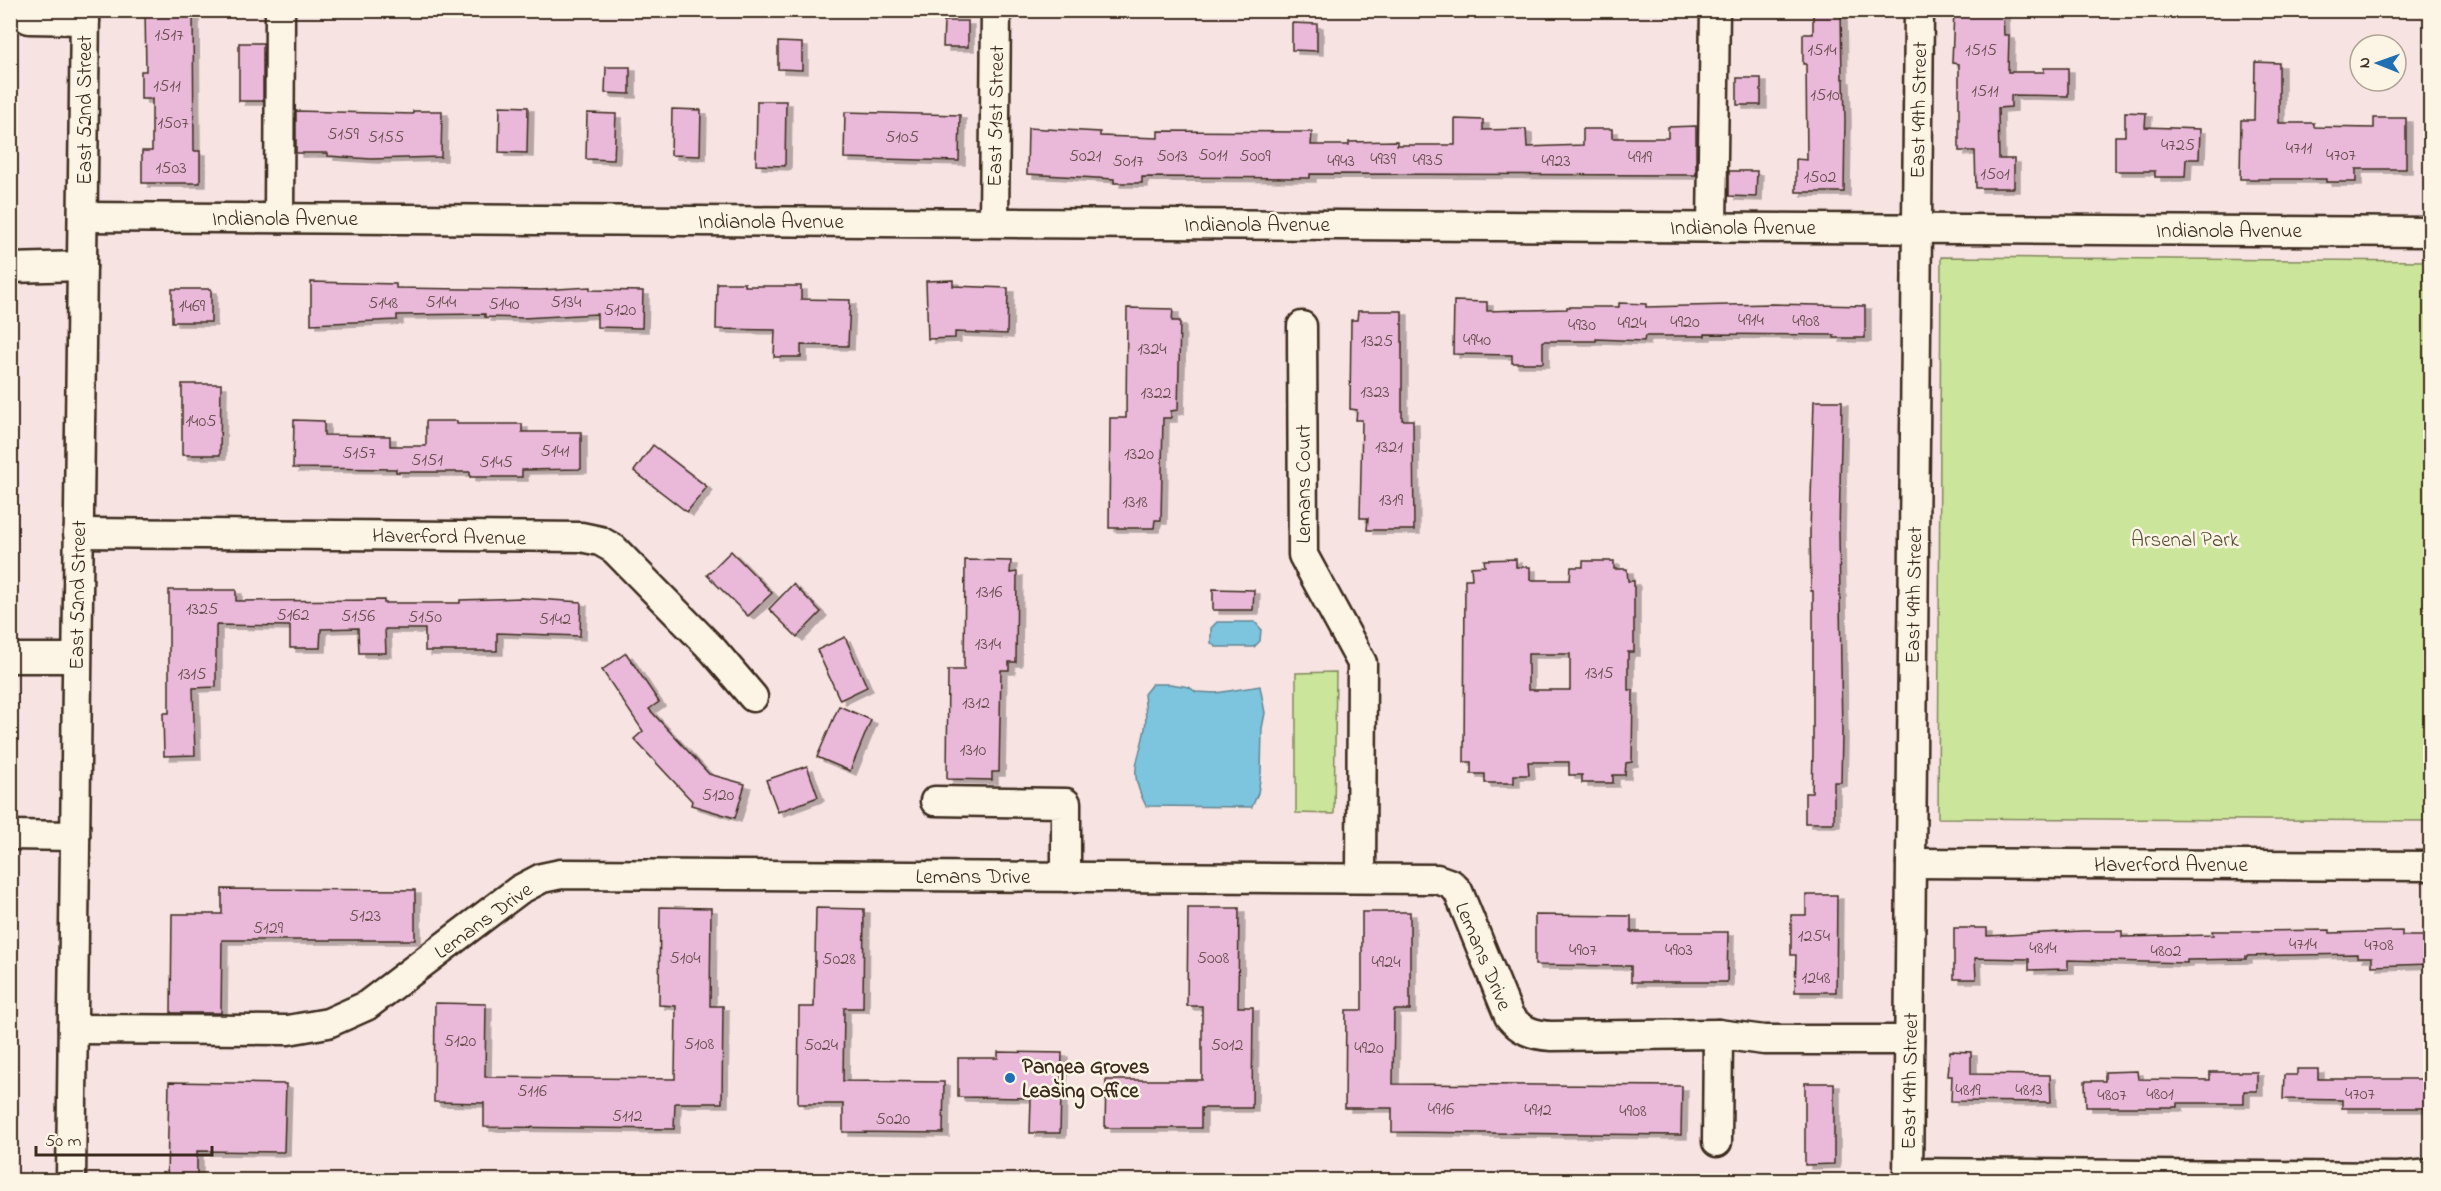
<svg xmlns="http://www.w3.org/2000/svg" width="2441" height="1191" font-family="'Indie Flower',sans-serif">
	<defs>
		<filter id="shadow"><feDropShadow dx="6" dy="4" stdDeviation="0" flood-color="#0004"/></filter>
	</defs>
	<rect width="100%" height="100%" fill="#f7e3e2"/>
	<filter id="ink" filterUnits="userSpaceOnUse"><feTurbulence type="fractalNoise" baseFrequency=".0167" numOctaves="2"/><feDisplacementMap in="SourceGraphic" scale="12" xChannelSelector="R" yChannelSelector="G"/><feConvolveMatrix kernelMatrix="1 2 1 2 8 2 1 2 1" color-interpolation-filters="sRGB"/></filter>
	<g filter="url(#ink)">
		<!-- green -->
		<g fill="#cbe59b" stroke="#83885c" stroke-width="1.5">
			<polygon points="1941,257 2430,261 2430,821 1938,818"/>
			<polygon points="1336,672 1334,814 1296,813 1296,673"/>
		</g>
		<!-- water -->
		<g fill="#7dc4de" stroke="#638691" stroke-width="1.5">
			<polygon points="1217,622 1255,622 1261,629 1260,641 1254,647 1216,647 1211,643 1211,628"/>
			<path d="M1152,684H1170L1189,687L1196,692L1216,693L1260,686L1265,713L1262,728L1261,773L1258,793L1252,807L1146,806C1127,768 1139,764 1145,728C1147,717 1145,705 1144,694Z"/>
		</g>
		<!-- building -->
		<g fill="#eab9da" stroke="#3b2a1e" stroke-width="1.5" fill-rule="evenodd" filter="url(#shadow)">
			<polygon points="145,10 193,10 194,151 200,151 200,183 142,183 142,151 152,151 152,99 141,99 141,71 146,71"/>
			<polygon points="1813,10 1841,10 1842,79 1844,79 1845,120 1844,192 1796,192 1796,159 1807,160 1806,64 1803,64 1803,34 1813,34"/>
			<polygon points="1954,10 2003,10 2004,35 2009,35 2008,72 2044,72 2044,68 2068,68 2068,96 2011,95 2011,107 1998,108 1999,159 2014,159 2014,188 1976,188 1975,151 1959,151 1959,64 1952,63"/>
			<polygon points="944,21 968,21 968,47 943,47"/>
			<polygon points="1292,23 1317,24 1317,51 1292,50"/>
			<polygon points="778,42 802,43 802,70 778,69"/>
			<rect x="239" y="43" width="24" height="58"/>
			<polygon points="2255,62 2279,63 2279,123 2314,123 2314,127 2374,128 2374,118 2406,118 2406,169 2356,169 2356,182 2326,182 2326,179 2240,179 2241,120 2254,120"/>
			<polygon points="606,67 630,67 630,94 605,93"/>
			<rect x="1737" y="78" width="24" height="27"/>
			<polygon points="757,101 786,101 785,166 756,165"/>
			<polygon points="500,106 528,107 527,153 499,152"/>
			<polygon points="672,109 701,110 700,156 671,155"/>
			<polygon points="296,111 413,114 413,111 442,111 441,157 371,159 328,156 328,153 296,153"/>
			<polygon points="845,112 960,115 959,161 844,158"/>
			<polygon points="2125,112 2146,113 2145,127 2200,129 2199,159 2186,159 2185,177 2155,177 2155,171 2115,171 2115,136 2125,136"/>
			<polygon points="587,113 616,114 614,160 586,159"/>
			<polygon points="1455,119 1483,120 1483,130 1526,129 1527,147 1583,145 1583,129 1612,129 1612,138 1668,138 1668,127 1696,126 1696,175 1310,174 1310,178 1142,177 1142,183 1114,183 1114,179 1027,174 1028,128 1100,132 1100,136 1158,138 1158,131 1312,132 1311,145 1349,145 1349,142 1397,141 1397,145 1455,145"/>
			<polygon points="1729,171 1757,171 1756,197 1729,196"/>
			<polygon points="953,280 953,286 1008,288 1007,334 955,332 955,338 928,339 926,281"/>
			<polygon points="311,282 396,284 396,288 541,290 590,287 590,290 643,291 642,328 597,327 597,314 523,318 485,317 485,314 397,315 397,320 311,324"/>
			<polygon points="717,283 745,283 745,286 801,286 801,299 850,300 848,346 801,345 801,357 774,357 775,330 716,329"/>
			<rect x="172" y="289" width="39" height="33"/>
			<polygon points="1454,301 1487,302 1487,311 1567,309 1567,307 1619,307 1619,303 1646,304 1646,307 1770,304 1865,306 1865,338 1834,338 1834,335 1705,334 1705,336 1645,336 1644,341 1596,339 1596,341 1543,341 1543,363 1512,363 1512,355 1453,354"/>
			<polygon points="1127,308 1173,309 1172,321 1180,321 1178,410 1171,411 1171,418 1163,418 1161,520 1155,520 1154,528 1109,528 1110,418 1126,418"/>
			<polygon points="1358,311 1402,311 1402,420 1413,420 1414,530 1367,530 1368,518 1360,518 1362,420 1356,420 1357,410 1350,409 1351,320 1357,320"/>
			<polygon points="182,384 221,384 220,455 182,455"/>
			<polygon points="1814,401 1842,401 1839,532 1842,735 1841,782 1834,782 1834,823 1805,823 1805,793 1812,793 1813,752 1813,591 1811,591 1810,532"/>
			<polygon points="294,420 324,421 324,435 390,436 390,446 426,446 426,421 457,421 457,424 522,424 522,432 581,432 581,469 522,470 522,477 470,477 470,472 396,472 396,469 293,468"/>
			<polygon points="653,445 707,487 687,512 634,471"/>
			<polygon points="731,551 772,593 748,616 707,575"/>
			<path d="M1516,559V567H1530V580H1570L1571,567H1583V561H1614V569H1627L1628,581H1634V652H1628V690H1633L1632,762L1626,763L1625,775H1613V783H1582V775H1569V762H1528L1529,775H1514V783H1485V774H1471V762H1464L1465,579H1472L1471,567L1485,566L1484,560ZM1528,654H1570V690H1528Z"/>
			<polygon points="965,560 1011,561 1010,573 1017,572 1016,662 1009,662 1009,670 1001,670 999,772 992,772 992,780 947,779 948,670 964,670"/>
			<polygon points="793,584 821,612 797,637 769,609"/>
			<polygon points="1213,589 1254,590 1253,610 1213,610"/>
			<polygon points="169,590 236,590 236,601 384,600 384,603 460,603 460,600 521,598 581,602 580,636 497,633 497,651 425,651 425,629 385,629 386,653 359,653 358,628 321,629 320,648 290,648 290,626 216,625 216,687 193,688 195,755 164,756 163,713 169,713"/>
			<polygon points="845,637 867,687 840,700 817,650"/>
			<polygon points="626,653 659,702 649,709 709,774 745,784 735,818 691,805 692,801 634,739 643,731 602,670"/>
			<polygon points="839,706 871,720 850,771 817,757"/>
			<polygon points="807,766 818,797 778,812 766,780"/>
			<polygon points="222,889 415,890 415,940 222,940 221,1013 171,1013 172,914 222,914"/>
			<polygon points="1806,895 1837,895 1836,992 1795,992 1796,955 1791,955 1791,915 1806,915"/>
			<polygon points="660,907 711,908 710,1006 723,1006 722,1103 675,1103 674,1129 484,1127 484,1103 434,1102 435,1003 486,1004 485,1077 675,1079 676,1006 659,1005"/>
			<polygon points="816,908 864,909 863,1008 844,1008 843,1081 944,1082 943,1133 843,1132 843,1104 798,1104 799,1007 814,1007"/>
			<polygon points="1188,908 1239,908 1238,1007 1253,1007 1252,1108 1201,1108 1201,1128 1105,1128 1106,1080 1202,1080 1202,1006 1187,1006"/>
			<polygon points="1362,912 1410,912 1410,1010 1394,1010 1393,1084 1682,1086 1681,1135 1392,1132 1392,1108 1345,1108 1346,1010 1362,1010"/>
			<polygon points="1535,915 1631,916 1631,932 1728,932 1727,982 1631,982 1631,966 1535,965"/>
			<polygon points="1954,928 1987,928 1987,936 2082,931 2122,931 2122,937 2213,935 2212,931 2246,931 2330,930 2330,933 2402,931 2402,936 2430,936 2430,964 2372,966 2372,957 2357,957 2357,954 2246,956 2246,959 2187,960 2187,963 2068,960 2068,969 2029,970 2029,959 1975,958 1976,979 1954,979"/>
			<polygon points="1950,1051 1971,1052 1971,1074 2050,1075 2051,1102 1951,1101 1952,1076 1948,1076"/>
			<polygon points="998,1052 1062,1053 1060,1133 1030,1133 1031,1098 958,1097 958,1058 998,1058"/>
			<polygon points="2297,1069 2318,1069 2318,1079 2430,1079 2430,1108 2342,1108 2342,1100 2283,1099 2284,1075 2297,1075"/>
			<polygon points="2137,1071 2138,1079 2210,1080 2210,1072 2257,1072 2257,1091 2244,1091 2244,1103 2177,1103 2177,1107 2086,1107 2085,1081 2105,1081 2105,1072"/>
			<polygon points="169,1082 286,1084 284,1152 197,1151 197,1180 167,1180"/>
			<polygon points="1805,1083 1834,1083 1834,1164 1805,1165"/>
		</g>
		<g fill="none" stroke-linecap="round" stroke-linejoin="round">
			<defs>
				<g id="minor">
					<polyline points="11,10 29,19 85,20"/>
					<polyline points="83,217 2430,232"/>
					<polyline points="279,218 280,10"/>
					<polyline points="994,222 996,10"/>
					<polyline points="1712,227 1715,10"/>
					<polyline points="10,268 82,266"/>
					<polyline points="1302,326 1303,555 1362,663 1361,878"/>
					<polyline points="78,533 581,537 600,541 614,549 713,650 753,697"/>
					<polyline points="10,658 76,658"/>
					<polyline points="935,801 1066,803 1066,877"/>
					<polyline points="10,835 75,836"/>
					<polyline points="1911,863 2430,866"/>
					<path d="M73,1029L288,1030L328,1023L366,1006L519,890L542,878L561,874L1437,879L1451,884L1458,891L1509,1016C1520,1030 1533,1035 1551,1036L1718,1034L1717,1142"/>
					<polyline points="1718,1034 1764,1040 1909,1040"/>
					<polyline points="1908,1173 2398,1177 2430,1174"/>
					<polyline points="71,1180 85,10"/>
					<polyline points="1908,1180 1919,10"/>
				</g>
			</defs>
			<!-- minor casing -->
			<use href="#minor" stroke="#3b2a1e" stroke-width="33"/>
			<!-- minor -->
			<use href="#minor" stroke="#fcf5e5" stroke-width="28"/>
		</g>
	</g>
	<!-- markers -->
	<circle fill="#1f6fb2" stroke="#fcf5e5" stroke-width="2" cx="1010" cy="1078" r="6"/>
	<g text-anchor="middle" stroke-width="5" stroke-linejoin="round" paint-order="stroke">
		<!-- number labels -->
		<g font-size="18" fill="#674e4d">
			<text x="169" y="40">1517</text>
			<text x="1822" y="55">1514</text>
			<text x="1981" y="55">1515</text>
			<text x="167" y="91">1511</text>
			<text x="1985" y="96">1511</text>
			<text x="1825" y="100">1510</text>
			<text x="173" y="128">1507</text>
			<text x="343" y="139">5159</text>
			<text x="386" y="142">5155</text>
			<text x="902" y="142">5105</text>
			<text x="2178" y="150">4725</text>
			<text x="2299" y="153">4711</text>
			<text x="1213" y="160">5011</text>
			<text x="2341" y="160">4707</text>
			<text x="1085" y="161">5021</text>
			<text x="1172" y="161">5013</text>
			<text x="1255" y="161">5009</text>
			<text x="1640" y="162">4919</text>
			<text x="1383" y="164">4939</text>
			<text x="1428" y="165">4935</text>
			<text x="1128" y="166">5017</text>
			<text x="1341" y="166">4943</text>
			<text x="1556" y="166">4923</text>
			<text x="171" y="173">1503</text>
			<text x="1995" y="179">1501</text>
			<text x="1820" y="182">1502</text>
			<text x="441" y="307">5144</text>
			<text x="566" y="307">5134</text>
			<text x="383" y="308">5148</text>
			<text x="504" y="309">5140</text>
			<text x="192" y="311">1469</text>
			<text x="620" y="315">5120</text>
			<text x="1751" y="325">4914</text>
			<text x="1806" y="326">4908</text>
			<text x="1685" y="327">4920</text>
			<text x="1632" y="328">4924</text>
			<text x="1582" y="330">4930</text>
			<text x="1477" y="345">4940</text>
			<text x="1377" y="346">1325</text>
			<text x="1152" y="354">1324</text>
			<text x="1375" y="397">1323</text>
			<text x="1156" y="398">1322</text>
			<text x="201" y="426">1405</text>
			<text x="1389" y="452">1321</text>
			<text x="555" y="456">5141</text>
			<text x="359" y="458">5157</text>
			<text x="1139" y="459">1320</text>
			<text x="427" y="465">5151</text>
			<text x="496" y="467">5145</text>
			<text x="1391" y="505">1319</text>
			<text x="1135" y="507">1318</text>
			<text x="989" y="597">1316</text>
			<text x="202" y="614">1325</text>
			<text x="293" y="620">5162</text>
			<text x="358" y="621">5156</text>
			<text x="425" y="622">5150</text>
			<text x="555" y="624">5142</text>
			<text x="988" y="649">1314</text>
			<text x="1599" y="678">1315</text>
			<text x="192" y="679">1315</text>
			<text x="976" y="708">1312</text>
			<text x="973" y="755">1310</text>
			<text x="718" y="800">5120</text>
			<text x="365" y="921">5123</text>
			<text x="268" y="933">5129</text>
			<text x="1814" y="941">1254</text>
			<text x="2303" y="949">4714</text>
			<text x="2379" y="950">4708</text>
			<text x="2043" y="953">4814</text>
			<text x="1583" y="955">4907</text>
			<text x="1679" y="955">4903</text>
			<text x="2166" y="956">4802</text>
			<text x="685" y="963">5104</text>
			<text x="1213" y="963">5008</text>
			<text x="839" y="964">5028</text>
			<text x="1386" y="967">4924</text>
			<text x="1816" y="983">1248</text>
			<text x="460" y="1046">5120</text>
			<text x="699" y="1049">5108</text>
			<text x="821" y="1050">5024</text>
			<text x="1227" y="1050">5012</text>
			<text x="1369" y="1053">4920</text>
			<text x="1968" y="1095">4819</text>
			<text x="2029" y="1095">4813</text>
			<text x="532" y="1096">5116</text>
			<text x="2160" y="1099">4801</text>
			<text x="2360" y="1099">4707</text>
			<text x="2112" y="1100">4807</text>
			<text x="1441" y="1114">4916</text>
			<text x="1538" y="1115">4912</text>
			<text x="1633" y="1116">4908</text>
			<text x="627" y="1121">5112</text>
			<text x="893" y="1124">5020</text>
		</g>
		<!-- street labels -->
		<g font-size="21" fill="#3b2a1e" stroke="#fcf5e5">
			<text transform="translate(84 110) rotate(-90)" y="7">East 52nd Street</text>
			<text transform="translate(1918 110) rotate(-89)" y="7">East 49th Street</text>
			<text transform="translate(995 116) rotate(-89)" y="7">East 51st Street</text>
			<text x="285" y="225">Indianola Avenue</text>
			<text x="771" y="228">Indianola Avenue</text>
			<text x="1257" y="231">Indianola Avenue</text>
			<text x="1743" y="234">Indianola Avenue</text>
			<text x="2229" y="237">Indianola Avenue</text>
			<text transform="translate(1303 484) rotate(-90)" y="7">Lemans Court</text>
			<text transform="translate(449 536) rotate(1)" y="7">Haverford Avenue</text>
			<text transform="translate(77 595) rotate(-89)" y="7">East 52nd Street</text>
			<text transform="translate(1913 595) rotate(-89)" y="7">East 49th Street</text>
			<text x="2171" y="871">Haverford Avenue</text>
			<text x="973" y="883">Lemans Drive</text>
			<text transform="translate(483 920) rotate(-36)" y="7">Lemans Drive</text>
			<text transform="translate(1484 956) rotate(67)" y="7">Lemans Drive</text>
			<text transform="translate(1909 1081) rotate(-89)" y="7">East 49th Street</text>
		</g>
		<!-- park labels -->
		<g font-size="21" fill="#584f37" stroke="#fcf5e5">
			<text x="2185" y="546">Arsenal Park</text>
		</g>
		<!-- poi labels -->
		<g font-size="21" font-weight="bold" fill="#3b2a1e" stroke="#fcf5e5" text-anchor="start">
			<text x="1022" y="1073">Pangea Groves<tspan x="1022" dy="24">Leasing Office</tspan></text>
		</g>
	</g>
	<!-- margin -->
	<rect width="2441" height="1191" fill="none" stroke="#fcf5e5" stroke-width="36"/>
	<rect x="18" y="18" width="2405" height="1155" fill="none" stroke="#3b2a1e" stroke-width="2" filter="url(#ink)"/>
	<!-- north arrow -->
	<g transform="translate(2378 63) rotate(271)"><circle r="28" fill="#fcf5e5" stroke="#afa495" stroke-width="1.5"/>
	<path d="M0-4.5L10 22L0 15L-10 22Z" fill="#1f6fb2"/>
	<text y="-9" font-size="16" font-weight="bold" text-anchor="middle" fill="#3b2a1e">N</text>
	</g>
	<!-- scale -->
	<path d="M36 1146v9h176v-9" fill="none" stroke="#3b2a1e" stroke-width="3"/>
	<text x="45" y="1146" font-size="18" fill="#3b2a1e" stroke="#fcf5e5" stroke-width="4.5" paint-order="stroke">50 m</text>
</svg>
